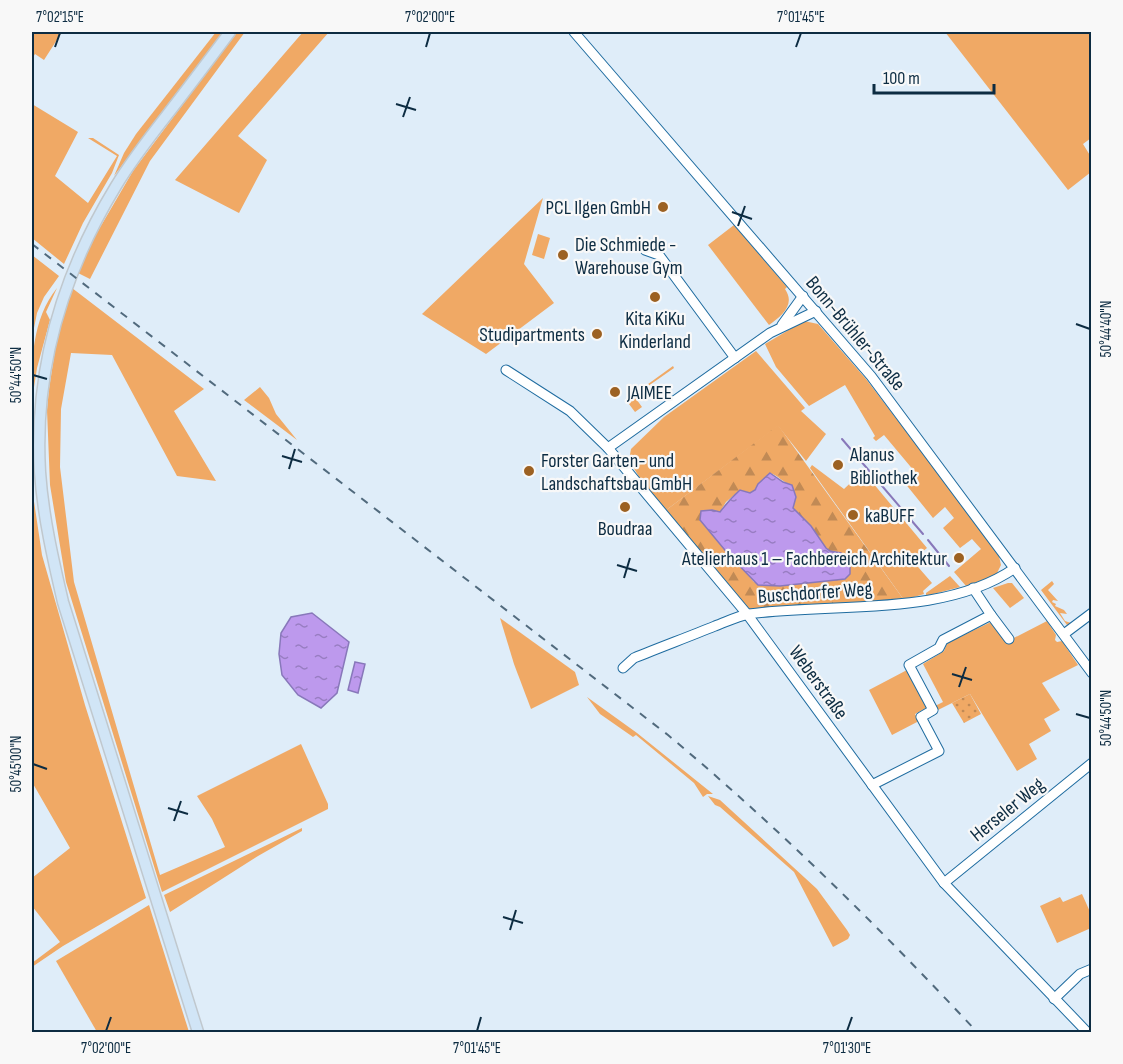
<svg xmlns="http://www.w3.org/2000/svg" width="1123" height="1064" font-family="'Sofia Sans Condensed',sans-serif">
	<defs>
		<pattern id="forest-firs" width="22" height="20" patternUnits="userSpaceOnUse" patternTransform="scale(1.5)"><rect width="22" height="20" fill="#f0a965"/><path d="M5 1l3.5 6h-7zM16 11l3.5 6h-7z" fill="#c18a55"/></pattern>
		<pattern id="park-dots" width="8" height="8" patternUnits="userSpaceOnUse" patternTransform="scale(1.5)"><rect width="8" height="8" fill="#f0a965"/><path d="M2 2h.1M6 6h.1" fill="none" stroke="#c18a55" stroke-width="1.8" stroke-linecap="round"/></pattern>
		<pattern id="water-ripples" width="26" height="14" patternUnits="userSpaceOnUse" patternTransform="scale(1.5)"><rect width="26" height="14" fill="#bd99ed"/><path d="M2 4q2-2 4 0t4 0M15 11q2-2 4 0t4 0" fill="none" stroke="#987dc2"/></pattern>
	</defs>
	<rect width="100%" height="100%" fill="#dfedf9"/>
	<!-- green -->
	<g fill="#f0a965">
		<polygon points="32,32 62,32 44,60 35,54 32,59"/>
		<polygon points="216,32 223,32 114,176 124,153 136,134"/>
		<polygon points="237,32 245,32 150,161 90,279 78,273 95,236 133,171"/>
		<polygon points="303,32 329,32 238,136 267,160 239,213 175,180"/>
		<polygon points="945,32 1091,32 1091,138 1083,144 1091,157 1091,172 1068,190"/>
		<polygon points="32,104 78,132 55,176 88,203 117,156 88,138 93,138 119,155 112,173 83,223 64,264 32,238"/>
		<polygon points="543,198 524,264 554,303 486,354 422,314"/>
		<path d="M734,225L787,287L785,289C796,305 781,316 769,325L708,245Z"/>
		<polygon points="538,234 550,238 544,259 532,255"/>
		<polygon points="32,255 59,276 44,297 37,313 32,338"/>
		<path d="M57,288L46,312L50,320L37,368L32,400C31,362 32,319 57,288Z"/>
		<polygon points="72,288 204,389 174,411 216,481 177,476 112,355 71,353 61,409 60,467 74,582 160,875 225,847 212,819 197,796 301,744 328,804 328,809 162,892 66,582 50,485 47,410 49,389 57,337"/>
		<polygon points="804,321 818,324 866,379 998,552 1001,565 996,575 966,586 954,572 981,549 972,539 960,548 943,528 954,518 945,507 933,518 904,482 915,472 884,435 876,441 873,438 875,436 845,385 809,406 776,367 765,344"/>
		<polygon points="756,351 805,408 801,411 826,434 806,461 778,426 665,511 645,487 629,460 631,449 664,417"/>
		<polygon points="673,366 674,368 634,396 642,407 635,412 626,400"/>
		<polygon points="260,387 269,398 276,414 297,440 244,400"/>
		<polygon points="812,465 844,489 863,471 927,548 912,560 932,583 923,591 924,594 904,600 810,468"/>
		<polygon points="32,488 42,555 85,705 146,898 63,946 32,967 32,963 60,942 32,906 32,878 70,848 32,782"/>
		<polygon points="950,576 960,587 926,596 926,593"/>
		<polygon points="1052,581 1054,584 1048,590 1058,601 1053,600 1052,602 1056,604 1055,606 1064,610 1067,614 1060,613 1065,621 1071,623 1067,625 1041,590"/>
		<polygon points="1008,583 1012,583 1024,598 1010,608 993,588"/>
		<polygon points="500,618 575,672 579,685 531,709 514,664"/>
		<polygon points="1047,621 1056,635 1055,640 1057,642 1062,641 1078,665 1042,683 1060,710 1044,719 1051,731 1029,744 1037,759 1017,771 970,694 938,710 935,706 943,702 923,664 944,651 947,643 991,622 1008,641"/>
		<polygon points="907,670 928,707 915,714 919,721 892,735 869,690"/>
		<polygon points="587,697 637,733 713,794 707,794 703,797 694,783 636,735 633,737 600,714"/>
		<polygon points="708,796 720,800 817,889 847,930 850,935 848,939 833,947 794,872 720,807 715,805"/>
		<polygon points="302,828 302,831 258,856 170,912 164,895"/>
		<polygon points="1082,894 1091,914 1091,928 1057,943 1040,906 1060,897 1063,902"/>
		<polygon points="149,905 189,1032 97,1032 56,961"/>
	</g>
	<!-- forest -->
	<path fill="url(#forest-firs)" fill-rule="evenodd" d="M778,425L904,600L749,610L665,511ZM770,473C779,476 783,483 792,485L796,497L793,508L811,526L826,548L830,551L842,553L850,565L845,579L780,586L754,582L709,530L712,510L720,512L726,502L740,490L750,493L755,490L758,484Z"/>
	<!-- park -->
	<polygon fill="url(#park-dots)" points="970,694 981,714 964,723 952,703"/>
	<!-- water -->
	<g fill="url(#water-ripples)" stroke="#8878ba" stroke-width="1.5">
		<path d="M770,473L783,482L792,485L796,497L793,508L811,526L826,548L830,551L841,553L850,565V574L845,579L780,586L758,585L729,555L700,520L701,511L712,510L720,512C726,504 732,497 740,490L750,493L755,490L758,484Z"/>
		<polygon points="312,613 349,642 337,693 321,708 298,695 282,675 279,654 281,633 291,617"/>
		<polygon points="355,662 365,664 358,693 348,690"/>
	</g>
	<g fill="none" stroke-linecap="round" stroke-linejoin="round">
		<!-- stream -->
		<g stroke="#8878ba" stroke-width="2">
			<polyline points="842,439 906,514"/>
			<polyline points="911,520 923,534"/>
			<polyline points="928,540 949,566"/>
		</g>
		<defs>
			<g id="minor">
				<polyline points="574,32 871,376 1092,673"/>
				<polyline points="645,250 659,255 735,358"/>
				<polyline points="782,325 803,296"/>
				<polyline points="506,370 570,411 608,448 747,614 944,883 1087,1032"/>
				<polyline points="608,448 770,333 816,311"/>
				<polyline points="991,615 1009,639"/>
				<polyline points="1064,634 1092,613"/>
				<path d="M623,668L634,658C661,647 688,637 715,626C726,622 738,616 749,614C833,602 943,618 1015,568"/>
				<polyline points="872,785 939,751 921,717 933,710 909,665 939,648 943,640 991,615 973,588"/>
				<polyline points="944,883 1092,763"/>
				<polyline points="1054,999 1080,974 1092,969"/>
			</g>
			<path id="major" d="M198,1032L63,602C53,559 43,516 40,472C34,369 63,273 116,186C131,161 149,138 167,115C188,88 209,60 230,32"/>
		</defs>
		<!-- minor casing -->
		<use href="#minor" stroke="#1f6ca0" stroke-width="11"/>
		<!-- major casing -->
		<use href="#major" stroke="#c0c8ce" stroke-width="13"/>
		<!-- minor -->
		<use href="#minor" stroke="#fff" stroke-width="9"/>
		<!-- major -->
		<use href="#major" stroke="#d1e5f6" stroke-width="10"/>
		<!-- rail -->
		<path stroke="#516a7d" stroke-width="2" stroke-dasharray="8 8" stroke-linecap="butt" d="M32,244L668,735C778,827 880,928 977,1032"/>
	</g>
	<!-- ticks -->
	<path fill="none" stroke="#0d2c42" stroke-width="2" d="M55,47L60,33M426,47L430,33M796,47L801,33M396,104L416,110M403,117L410,97M732,212L752,219M738,226L745,206M1076,324L1090,329M33,375L47,379M282,456L302,462M289,469L295,449M617,565L637,571M624,578L630,558M952,674L972,680M959,687L966,667M1076,714L1090,718M33,764L47,769M168,808L188,814M174,821L181,801M503,917L523,923M510,930L516,910M106,1031L111,1017M477,1031L481,1017M847,1031L852,1017"/>
	<!-- markers -->
	<g fill="#9c6122" stroke="#f8f8f8" stroke-width="2">
		<circle cx="663" cy="207" r="6"/>
		<circle cx="563" cy="255" r="6"/>
		<circle cx="655" cy="297" r="6"/>
		<circle cx="597" cy="334" r="6"/>
		<circle cx="615" cy="392" r="6"/>
		<circle cx="838" cy="465" r="6"/>
		<circle cx="529" cy="471" r="6"/>
		<circle cx="625" cy="507" r="6"/>
		<circle cx="853" cy="515" r="6"/>
		<circle cx="959" cy="558" r="6"/>
	</g>
	<g text-anchor="middle" stroke-width="4.5" stroke-linejoin="round" paint-order="stroke">
		<!-- poi labels -->
		<g font-size="20" fill="#0d2c42" stroke="#f8f8f8" text-anchor="start">
			<text x="651" y="214" text-anchor="end">PCL Ilgen GmbH</text>
			<text x="575" y="251">Die Schmiede -<tspan x="575" dy="23">Warehouse Gym</tspan></text>
			<text x="655" y="325" text-anchor="middle">Kita KiKu<tspan x="655" dy="23">Kinderland</tspan></text>
			<text x="585" y="341" text-anchor="end">Studipartments</text>
			<text x="627" y="399">JAIMEE</text>
			<text x="850" y="461">Alanus<tspan x="850" dy="23">Bibliothek</tspan></text>
			<text x="541" y="467">Forster Garten- und<tspan x="541" dy="23">Landschaftsbau GmbH</tspan></text>
			<text x="865" y="522">kaBUFF</text>
			<text x="625" y="535" text-anchor="middle">Boudraa</text>
			<text x="947" y="565" text-anchor="end">Atelierhaus 1 – Fachbereich Architektur</text>
		</g>
		<!-- street labels -->
		<g font-size="20" fill="#0d2c42" stroke="#f8f8f8">
			<text transform="translate(856 333) rotate(50)" y="7">Bonn-Brühler-Straße</text>
			<text transform="translate(815 592) rotate(-4)" y="7">Buschdorfer Weg</text>
			<text transform="translate(819 682) rotate(54)" y="7">Weberstraße</text>
			<text transform="translate(1007 809) rotate(-39)" y="7">Herseler Weg</text>
		</g>
	</g>
	<!-- border -->
	<rect width="1123" height="1064" fill="none" stroke="#f8f8f8" stroke-width="66"/>
	<!-- scale -->
	<path d="M874 84v9h120v-9" fill="none" stroke="#0d2c42" stroke-width="3"/>
	<text x="883" y="84" font-size="18" fill="#0d2c42" stroke="#f8f8f8" stroke-width="4.5" paint-order="stroke">100 m</text>
	<rect x="33" y="33" width="1057" height="998" fill="none" stroke="#0d2c42" stroke-width="2"/>
	<g font-size="15" text-anchor="middle" fill="#0d2c42">
		<text x="60" y="22">7°02'15"E</text>
		<text x="430" y="22">7°02'00"E</text>
		<text x="801" y="22">7°01'45"E</text>
		<text transform="translate(1106 329) rotate(-90)" y="5">50°44'40"N</text>
		<text transform="translate(16 375) rotate(-90)" y="5">50°44'50"N</text>
		<text transform="translate(1106 718) rotate(-90)" y="5">50°44'50"N</text>
		<text transform="translate(16 764) rotate(-90)" y="5">50°45'00"N</text>
		<text x="106" y="1053">7°02'00"E</text>
		<text x="477" y="1053">7°01'45"E</text>
		<text x="847" y="1053">7°01'30"E</text>
	</g>
</svg>
